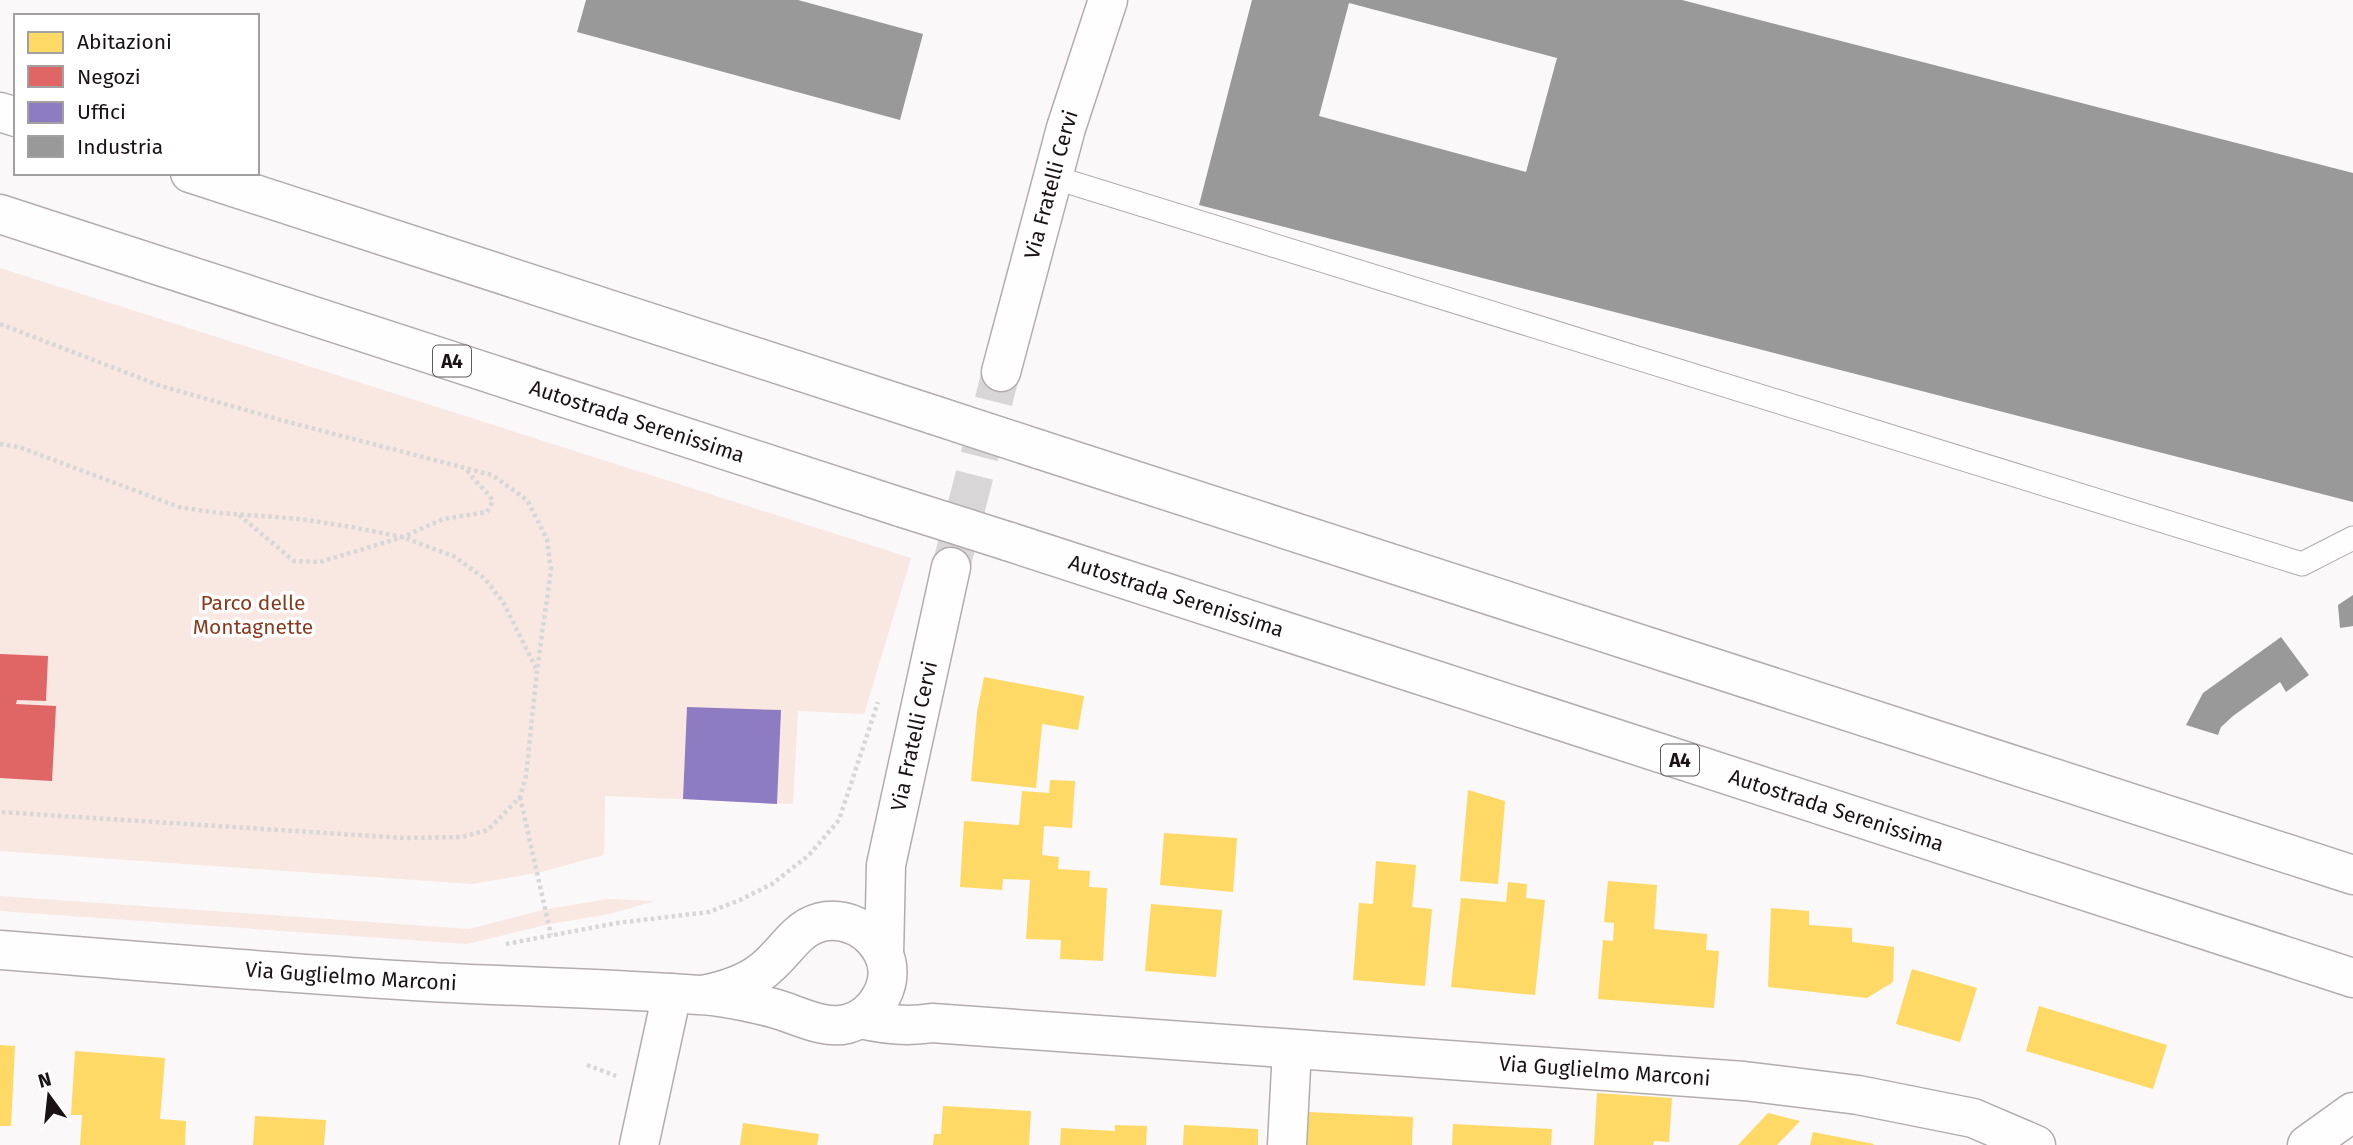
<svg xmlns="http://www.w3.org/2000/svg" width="2353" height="1145" font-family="'Fira Sans',sans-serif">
	<rect width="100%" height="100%" fill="#fbf8f9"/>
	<!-- green -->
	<g fill="#f9e7e2">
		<polygon points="0,268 911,558 864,714 798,711 793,804 605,796 604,855 541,872 472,884 0,851"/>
		<polygon points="0,896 469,929 547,909 609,899 655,901 609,914 550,924 467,944 0,911"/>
	</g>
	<!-- homes -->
	<g fill="#ffd966">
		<polygon points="984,677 1084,696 1078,730 1042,724 1036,788 971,781 977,712"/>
		<polygon points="1050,780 1075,781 1072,828 1044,826 1042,855 1059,857 1058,869 1090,871 1089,887 1107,888 1103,961 1060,959 1061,940 1026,939 1030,880 1003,879 1002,890 960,887 964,821 1019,825 1022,791 1049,793"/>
		<polygon points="1468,790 1505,801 1498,884 1460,881"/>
		<polygon points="1164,833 1237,838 1233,892 1160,885"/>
		<polygon points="1376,861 1416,865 1412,907 1432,909 1425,986 1353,980 1359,903 1373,904"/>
		<polygon points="1608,881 1657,885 1654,929 1707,934 1706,950 1719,951 1714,1008 1598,999 1603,940 1613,941 1614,923 1604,922"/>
		<polygon points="1508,882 1527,884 1526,898 1545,900 1535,995 1451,987 1461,898 1506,902"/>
		<polygon points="1151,904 1222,910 1216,977 1145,971"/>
		<polygon points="1771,908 1809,911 1809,925 1852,928 1852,942 1894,947 1893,982 1867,998 1768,987"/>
		<polygon points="1912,969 1977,988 1960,1042 1896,1024"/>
		<polygon points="2039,1006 2167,1045 2153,1089 2026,1051"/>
		<polygon points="0,1045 15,1046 11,1126 0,1126"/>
		<polygon points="75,1051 165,1058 160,1119 186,1121 185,1145 80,1145 82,1115 71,1115"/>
		<polygon points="1597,1093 1672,1098 1669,1142 1654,1141 1653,1145 1594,1145"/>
		<polygon points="943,1106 1031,1111 1029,1145 933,1145 934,1134 941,1134"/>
		<polygon points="1309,1112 1413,1117 1412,1145 1307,1145"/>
		<polygon points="1768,1113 1800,1121 1777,1145 1738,1145"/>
		<polygon points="255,1116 326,1120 324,1145 253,1145"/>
		<polygon points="743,1123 819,1134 817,1145 740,1145"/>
		<polygon points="1453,1124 1552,1129 1551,1145 1452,1145"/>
		<polygon points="1115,1125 1147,1126 1146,1145 1060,1145 1061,1128 1115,1131"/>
		<polygon points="1184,1125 1258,1129 1258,1145 1183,1145"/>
		<polygon points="1813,1132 1874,1144 1873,1145 1810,1145"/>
	</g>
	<!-- shops -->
	<polygon fill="#e06666" points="0,654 48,656 46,701 17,700 16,704 56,706 52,781 0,778"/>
	<!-- offices -->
	<polygon fill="#8e7cc3" points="687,707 781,710 777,804 683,799"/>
	<!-- industry -->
	<g fill="#999" fill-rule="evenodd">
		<polygon points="586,0 798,0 923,34 900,120 577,32"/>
		<path d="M1252,0H1682L2353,173V502L1199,205ZM1349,3L1557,58L1526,172L1319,116Z"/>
		<polygon points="2353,595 2353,626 2340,628 2338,605"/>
		<polygon points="2281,637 2309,675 2286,692 2280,682 2233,716 2221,727 2218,735 2186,725 2203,693"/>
	</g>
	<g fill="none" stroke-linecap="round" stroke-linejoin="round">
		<!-- minor-tunnel -->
		<polyline stroke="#d9d6d7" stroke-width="38" stroke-dasharray="38 19" stroke-linecap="butt" points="951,567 1001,372"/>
		<defs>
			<polyline id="service" points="1053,177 2302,564 2353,538"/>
			<g id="minor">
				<path id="s1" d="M1001,372L1066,128L1108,0"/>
				<path id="s2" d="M0,950C143,961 287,974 431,982C520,987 610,988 699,995C724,996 749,1002 773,1008C796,1014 823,1030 847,1024C877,1016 898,980 882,951C865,921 825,909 798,935C785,947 776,961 761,972C744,985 723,991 702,995"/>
				<path id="s3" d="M884,955L886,865L951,567"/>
				<path id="s4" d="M861,1019C886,1025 907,1027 932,1023L1744,1081L1858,1095L1973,1118L2036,1145"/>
				<polyline points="639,1145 672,993"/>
				<polyline points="1287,1145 1292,1049"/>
			</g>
			<polyline id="primary" points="2307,1145 2353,1112"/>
			<g id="motorway">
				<polyline points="0,112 16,117"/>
				<polyline points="190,173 934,415"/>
				<path id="s5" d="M0,214L903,508"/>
				<polyline points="1038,449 2353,875"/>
				<path id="s6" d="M1007,541L2353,978"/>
			</g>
		</defs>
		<!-- service casing -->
		<use href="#service" stroke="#b2acae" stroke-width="25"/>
		<!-- minor casing -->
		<use href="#minor" stroke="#b2acae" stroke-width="41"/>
		<!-- primary casing -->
		<use href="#primary" stroke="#b2acae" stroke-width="41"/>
		<!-- motorway casing -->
		<use href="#motorway" stroke="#b2acae" stroke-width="41"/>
		<!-- path -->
		<g stroke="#d7d7d7" stroke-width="4.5" stroke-dasharray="3.5 3.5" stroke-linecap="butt">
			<polyline points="0,324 161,386 288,422 492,475 527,500 547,539 551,570 537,670 526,776 520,797 488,830 461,837 404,838 0,812"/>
			<polyline points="0,444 19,447 179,507 219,513 301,519 351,527 403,537 455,557 485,579 503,602 536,668"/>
			<path d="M239,515L294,561L320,562L403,537L443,519L487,512L493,501C485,489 475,482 467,470"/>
			<polyline points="520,797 551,935"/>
			<polyline points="506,944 617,923 709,912 740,900 772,884 809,855 839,820 878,702"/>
			<polyline points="587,1065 616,1076"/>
		</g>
		<!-- service -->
		<use href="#service" stroke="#fefefe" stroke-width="23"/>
		<!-- minor -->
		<use href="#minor" stroke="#fefefe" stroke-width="38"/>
		<!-- primary -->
		<use href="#primary" stroke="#fefefe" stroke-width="38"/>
		<!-- motorway -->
		<use href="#motorway" stroke="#fefefe" stroke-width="38"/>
		<defs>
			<g id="motorway-bridge">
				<polyline points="934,415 1038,449"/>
				<polyline points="903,508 1007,541"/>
			</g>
		</defs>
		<!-- motorway-bridge casing -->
		<use href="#motorway-bridge" stroke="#b2acae" stroke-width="41" stroke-linecap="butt"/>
		<!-- motorway-bridge -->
		<use href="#motorway-bridge" stroke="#fefefe" stroke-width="38"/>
	</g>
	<g text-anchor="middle" stroke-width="7" stroke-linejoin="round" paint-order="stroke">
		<!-- shield labels -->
		<g fill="#fff" stroke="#5f595b" stroke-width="2">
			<rect x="433" y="345.5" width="38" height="31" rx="5"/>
			<rect x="1661" y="744.5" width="38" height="31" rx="5"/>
		</g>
		<g font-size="19" font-weight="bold" fill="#1a1215">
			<text x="452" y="368">A4</text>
			<text x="1680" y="767">A4</text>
		</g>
		<!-- street labels -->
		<g font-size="21" fill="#1a1215" stroke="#fff">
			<text dy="7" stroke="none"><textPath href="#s1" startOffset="194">Via Fratelli Cervi</textPath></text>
			<text dy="7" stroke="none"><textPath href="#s5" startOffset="670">Autostrada Serenissima</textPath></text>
			<text dy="7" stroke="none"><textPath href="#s6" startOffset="178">Autostrada Serenissima</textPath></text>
			<text dy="7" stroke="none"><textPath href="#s3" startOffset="222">Via Fratelli Cervi</textPath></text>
			<text dy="7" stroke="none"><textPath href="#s6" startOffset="872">Autostrada Serenissima</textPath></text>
			<text dy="7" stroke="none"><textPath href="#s2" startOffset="352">Via Guglielmo Marconi</textPath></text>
			<text dy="7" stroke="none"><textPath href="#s4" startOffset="746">Via Guglielmo Marconi</textPath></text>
		</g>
		<!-- park labels -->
		<g font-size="21" fill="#8a391d" stroke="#fff">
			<text x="253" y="610">Parco delle<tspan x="253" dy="24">Montagnette</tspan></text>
		</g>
	</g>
	<!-- legend -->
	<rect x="14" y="14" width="245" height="161" fill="#ffffff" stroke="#a3a0a1" stroke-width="2"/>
	<rect x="28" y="32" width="35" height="21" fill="#ffd966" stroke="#a3a0a1" stroke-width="2"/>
	<text x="77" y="49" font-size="21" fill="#1a1215">Abitazioni</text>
	<rect x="28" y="66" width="35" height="21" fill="#e06666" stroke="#a3a0a1" stroke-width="2"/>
	<text x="77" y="84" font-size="21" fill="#1a1215">Negozi</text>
	<rect x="28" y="102" width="35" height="21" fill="#8e7cc3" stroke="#a3a0a1" stroke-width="2"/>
	<text x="77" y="119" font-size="21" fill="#1a1215">Uffici</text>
	<rect x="28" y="136" width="35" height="21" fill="#999999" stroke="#a3a0a1" stroke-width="2"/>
	<text x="77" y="154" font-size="21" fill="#1a1215">Industria</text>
	<!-- north arrow -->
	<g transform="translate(49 1096) rotate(345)" stroke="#ffffff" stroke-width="5" paint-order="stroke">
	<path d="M0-5L12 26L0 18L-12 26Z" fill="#1a1215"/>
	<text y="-10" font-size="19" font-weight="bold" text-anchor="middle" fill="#1a1215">N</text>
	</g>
</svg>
